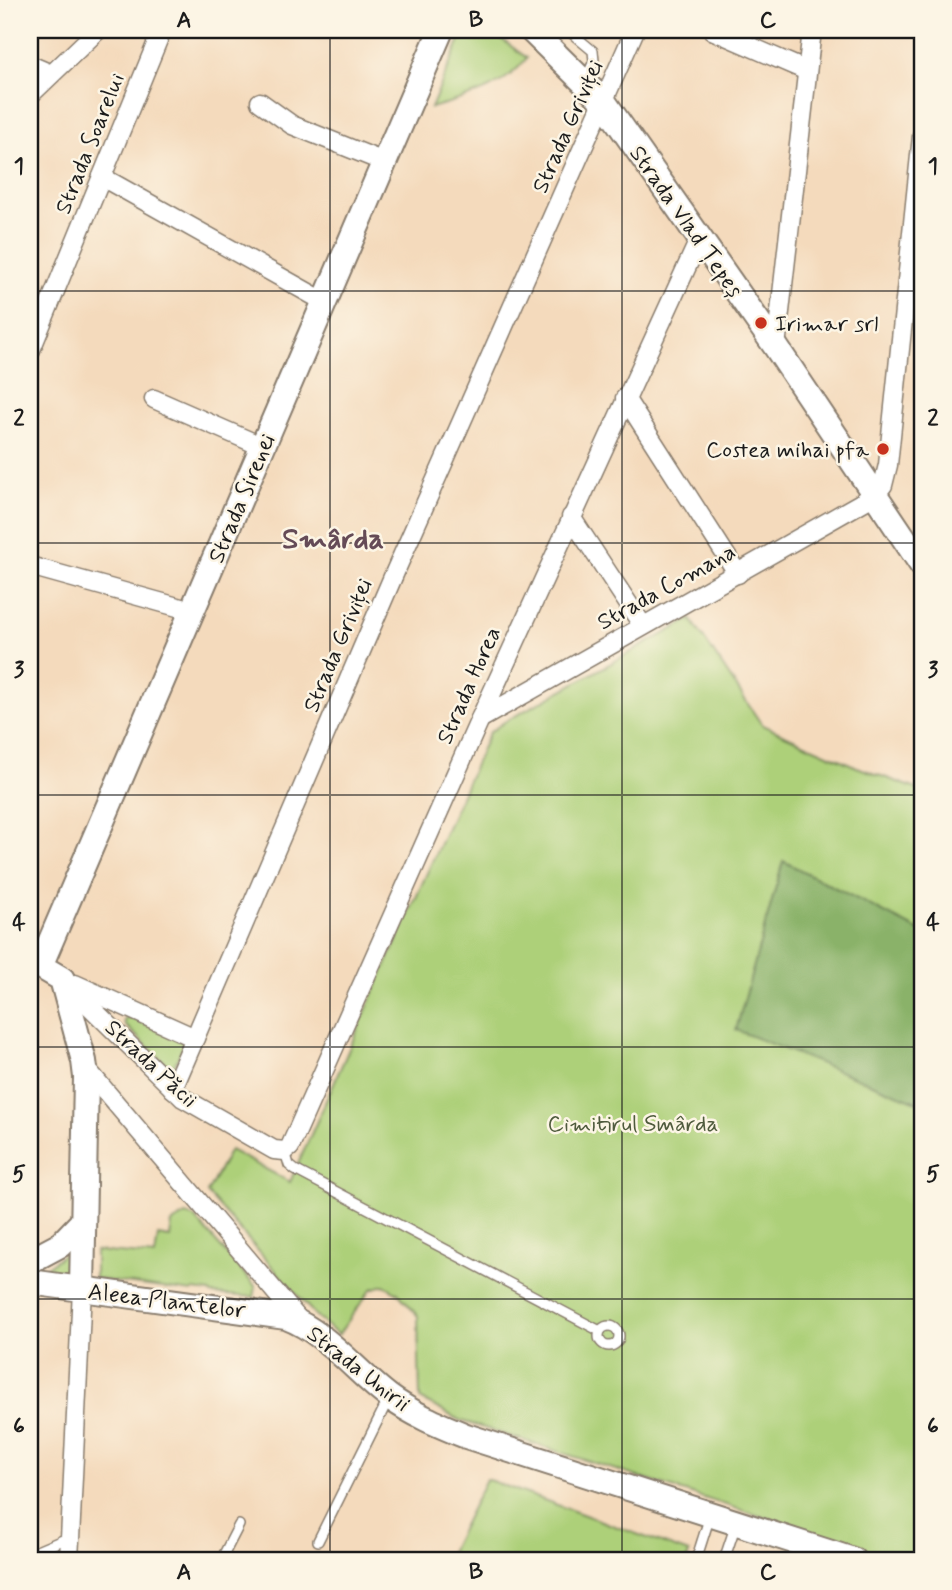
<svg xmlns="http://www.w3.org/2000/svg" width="952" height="1590" font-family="Mynerve,sans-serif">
	<rect width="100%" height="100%" fill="#fcf5e5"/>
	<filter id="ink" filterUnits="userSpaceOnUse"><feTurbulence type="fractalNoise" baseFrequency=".0143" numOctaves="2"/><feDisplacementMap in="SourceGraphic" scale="14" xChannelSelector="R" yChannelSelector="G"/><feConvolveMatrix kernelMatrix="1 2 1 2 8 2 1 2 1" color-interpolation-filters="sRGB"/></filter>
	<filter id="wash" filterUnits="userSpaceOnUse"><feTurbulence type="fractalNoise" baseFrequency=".00686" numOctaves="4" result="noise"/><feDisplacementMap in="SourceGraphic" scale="28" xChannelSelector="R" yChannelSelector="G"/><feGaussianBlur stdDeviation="1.57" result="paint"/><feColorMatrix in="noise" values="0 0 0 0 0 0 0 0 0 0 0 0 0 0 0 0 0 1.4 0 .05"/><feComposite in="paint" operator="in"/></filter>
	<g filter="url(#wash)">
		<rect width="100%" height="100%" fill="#f4dabc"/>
		<!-- green -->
		<g fill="#add079" stroke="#64764a" stroke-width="2">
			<path d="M464,30H489L527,58C502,90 468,97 431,108Z"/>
			<polygon points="691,619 762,725 857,767 922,791 922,1560 890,1560 804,1533 804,1530 459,1420 420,1399 418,1316 398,1293 384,1285 371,1289 338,1335 315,1315 207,1193 230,1150 290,1182 489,733 504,722"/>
			<polygon points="128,1016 182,1041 184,1044 174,1066 168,1066 125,1025 124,1020"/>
			<polygon points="186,1215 195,1218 256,1287 254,1297 211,1294 210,1292 193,1290 192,1292 95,1279 95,1251 155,1256 158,1236 170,1238 172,1223"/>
			<polygon points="69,1250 73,1250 70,1275 40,1272"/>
			<polygon points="486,1479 689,1553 687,1560 446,1560"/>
		</g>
		<!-- forest -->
		<polygon fill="#8ab269" stroke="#536742" stroke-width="2" points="783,861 922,932 922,1104 736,1030"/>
	</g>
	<g filter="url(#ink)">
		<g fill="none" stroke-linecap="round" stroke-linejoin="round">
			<defs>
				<g id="lane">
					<polyline points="539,34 569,31 593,51 594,61 585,81"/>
					<polyline points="285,1151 289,1165 295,1170 600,1331"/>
					<circle cx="609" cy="1336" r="10"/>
					<polyline points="318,1541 389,1398"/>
					<polyline points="30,1554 70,1537"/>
					<polyline points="725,1557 738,1560"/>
					<polyline points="221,1560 239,1525"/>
					<polyline points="696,1560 710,1516"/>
					<polyline points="724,1560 736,1524"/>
				</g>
				<g id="street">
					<polyline points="712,30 807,71"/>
					<polyline points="30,65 51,74"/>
					<polyline points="30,95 98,30"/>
					<polyline points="260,102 292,125 384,162"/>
					<polyline points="102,177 325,302"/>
					<polyline points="776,347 812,30"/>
					<polyline points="30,352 162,30"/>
					<polyline points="625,398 738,574"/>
					<polyline points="154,399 263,447"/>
					<polyline points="571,517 643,626"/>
					<polyline points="30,566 192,611"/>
					<polyline points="480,719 875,495 883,485 888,465 922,136"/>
					<polyline points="62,979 183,1098 274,1150 285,1151 290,1147 480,719 699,240"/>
					<polyline points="75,984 195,1038"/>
					<polyline points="85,1067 300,1321"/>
					<polyline points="173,1089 395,572 635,30"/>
					<polyline points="69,1560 82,1289"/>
				</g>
				<g id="secondary">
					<polyline points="531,30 604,102 776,347 922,565"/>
					<polyline points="30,1261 60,1245 83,1221"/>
					<path d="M30,1282L286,1317C326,1332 355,1371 388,1396C412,1414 439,1425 466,1436L853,1560"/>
					<polyline points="82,1289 86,1077 84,1061 62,979 40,966 441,30"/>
				</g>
			</defs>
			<!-- lane casing -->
			<use href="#lane" stroke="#887b6c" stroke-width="12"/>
			<!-- street casing -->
			<use href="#street" stroke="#887b6c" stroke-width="21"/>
			<!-- secondary casing -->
			<use href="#secondary" stroke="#887b6c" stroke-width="28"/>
			<!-- lane -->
			<use href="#lane" stroke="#fff" stroke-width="9"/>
			<!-- street -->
			<use href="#street" stroke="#fff" stroke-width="18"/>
			<!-- secondary -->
			<use href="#secondary" stroke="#fff" stroke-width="24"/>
		</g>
	</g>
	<!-- grid -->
	<path fill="none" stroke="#1c1c1c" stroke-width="2" stroke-opacity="0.55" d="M330,30V1560M622,30V1560M30,291H922M30,543H922M30,795H922M30,1047H922M30,1299H922"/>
	<!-- markers -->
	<g fill="#c8321e" stroke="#fcf5e5" stroke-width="2.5">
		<circle cx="761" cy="323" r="7"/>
		<circle cx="883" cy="449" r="7"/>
	</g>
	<g text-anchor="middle" stroke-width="5" stroke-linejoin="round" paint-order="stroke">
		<!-- street labels -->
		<g font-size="23" fill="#1c1c1c" stroke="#fcf5e5">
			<text transform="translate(567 126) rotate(-66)" y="8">Strada Griviței</text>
			<text transform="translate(89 143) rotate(-68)" y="8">Strada Soarelui</text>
			<text transform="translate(687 221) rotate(55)" y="8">Strada Vlad Țepeș</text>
			<text transform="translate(241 498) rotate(-67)" y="8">Strada Sirenei</text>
			<text transform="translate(666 586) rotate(-29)" y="8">Strada Comana</text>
			<text transform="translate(337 645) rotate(-67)" y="8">Strada Griviței</text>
			<text transform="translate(468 685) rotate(-66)" y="8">Strada Horea</text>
			<text transform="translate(152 1063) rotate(43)" y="8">Strada Păcii</text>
			<text transform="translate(167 1300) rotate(7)" y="8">Aleea Plantelor</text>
			<text transform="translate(359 1368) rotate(38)" y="8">Strada Unirii</text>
		</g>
		<!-- poi labels -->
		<g font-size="23" fill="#1c1c1c" stroke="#fcf5e5" text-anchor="start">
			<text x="775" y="331">Irimar srl</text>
			<text x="869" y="457" text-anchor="end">Costea mihai pfa</text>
		</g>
		<!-- park labels -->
		<g font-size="23" fill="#4f5b3d" stroke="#fcf5e5">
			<text x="633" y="1131">Cimitirul Smârda</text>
		</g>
		<!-- district labels -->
		<g font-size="30" font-weight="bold" fill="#654b57" stroke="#fcf5e5">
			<text x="333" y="548">Smârda</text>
		</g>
	</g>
	<!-- margin -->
	<rect width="952" height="1590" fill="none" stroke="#fcf5e5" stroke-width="77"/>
	<rect x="38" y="38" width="876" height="1514" fill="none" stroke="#1c1c1c" stroke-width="2.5"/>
	<g font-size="23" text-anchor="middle" font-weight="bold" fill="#1c1c1c">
		<text x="184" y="27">A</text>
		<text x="476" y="27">B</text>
		<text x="768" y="27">C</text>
		<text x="19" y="173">1</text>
		<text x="933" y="173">1</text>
		<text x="19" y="425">2</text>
		<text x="933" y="425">2</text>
		<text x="19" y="677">3</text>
		<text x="933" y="677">3</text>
		<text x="19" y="929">4</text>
		<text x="933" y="929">4</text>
		<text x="19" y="1181">5</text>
		<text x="933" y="1181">5</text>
		<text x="19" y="1433">6</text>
		<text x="933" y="1433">6</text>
		<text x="184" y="1579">A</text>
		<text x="476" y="1579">B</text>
		<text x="768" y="1579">C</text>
	</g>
</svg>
